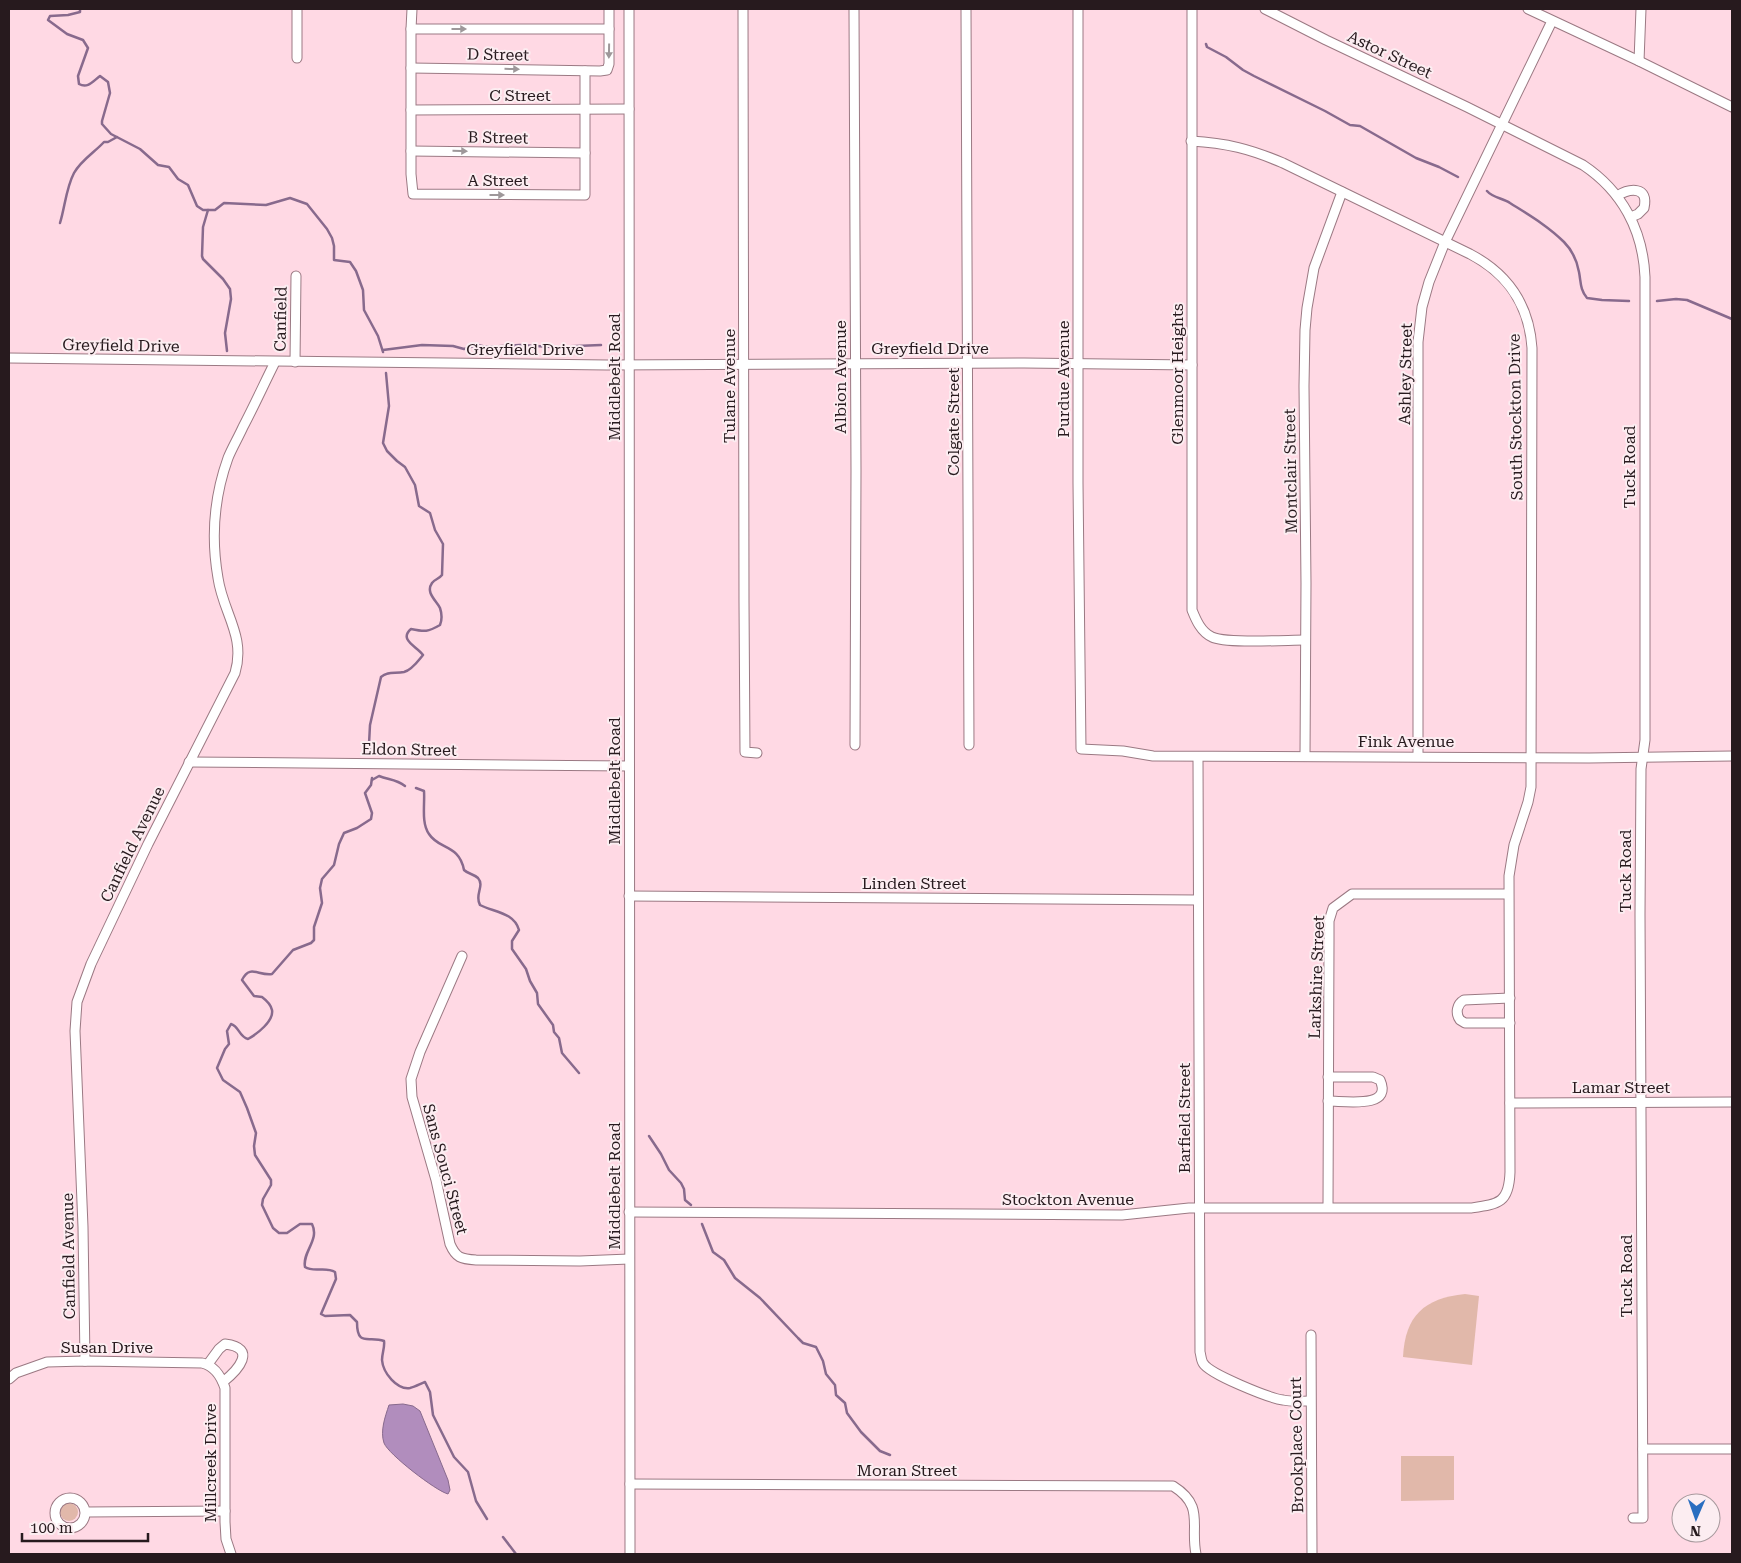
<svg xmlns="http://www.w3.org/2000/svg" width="1741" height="1563" font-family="'Roboto Serif',serif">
	<rect width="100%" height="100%" fill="#ffd9e4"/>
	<!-- green -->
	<g fill="#e1b8aa">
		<path d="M1465,1294L1479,1296L1472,1365L1403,1357C1405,1316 1424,1298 1465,1294Z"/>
		<polygon points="1401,1456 1454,1456 1454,1500 1401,1501"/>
		<circle cx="69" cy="1512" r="9"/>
	</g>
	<!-- water -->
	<path fill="#b18dbd" stroke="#886a8d" d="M403,1404L413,1406L420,1411L448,1480L450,1490L448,1494C436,1491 388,1454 384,1443C380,1431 385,1417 389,1405Z"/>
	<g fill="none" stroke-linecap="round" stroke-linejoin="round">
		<!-- stream -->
		<g stroke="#886a8d" stroke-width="2.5">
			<path d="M80,9V12L68,15L50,16L48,20L67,34L83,40L88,48L78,76L79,84C88,89 93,81 100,76L108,82L110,93L102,121V124L111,134L140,149L158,165L169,167L178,179L188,185L197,206L203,210H215L224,203L266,205L290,198L307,204L327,229L332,238L334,246V260L350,262L356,271L363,290L364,310L378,336L383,352"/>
			<polyline points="1206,44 1207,47 1226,57 1243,70 1254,76 1325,111 1350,125 1360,126 1416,158 1439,167 1458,177"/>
			<path d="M1487,191C1493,198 1503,198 1510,203C1529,215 1548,226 1564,242C1572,250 1577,261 1579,272C1581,282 1580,290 1587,298L1602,300L1629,301"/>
			<polyline points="208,210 203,227 202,256 203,259 223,279 230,289 231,299 225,333 227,351"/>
			<path d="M60,223C65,207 66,188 74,173C81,160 95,152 104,142H108L117,137"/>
			<polyline points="1657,301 1676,299 1687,300 1732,319"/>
			<polyline points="383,350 422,345 453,346 464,349 477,345 487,347 520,345 552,347 601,345"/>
			<path d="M370,749L369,744L370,725L381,677C388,671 395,674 404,672C412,670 418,661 423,655C418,647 398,640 411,629C425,632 428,632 440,625C442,620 442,614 440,608C437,601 425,593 432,583C435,579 439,579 442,575L443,544L435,530L430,513L419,506L415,485L405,467L397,461L387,451L383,443L389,406L386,373"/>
			<path d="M372,778L371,785L365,793L372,813L371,819L357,828L344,833L339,844L334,865L322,879L320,888L322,903L314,927V940L311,943L293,950L272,974C258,976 250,964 242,980L254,996L262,997C266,1000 271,1005 272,1010C274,1021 257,1034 248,1039C239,1037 239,1026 231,1024L227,1031L229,1044L225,1049L217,1068L223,1080L240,1092L247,1108L256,1133L254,1146L255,1155L271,1180V1185L263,1199L262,1205L273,1228L279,1233H287L300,1224H312C320,1240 302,1252 305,1267C314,1273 325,1266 335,1272L336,1279L321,1314L325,1316L350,1315L357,1322C357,1348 369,1335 384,1341C385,1347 382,1353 382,1360C383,1373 397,1390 410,1388C415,1387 420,1384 425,1382L430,1392L433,1415L454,1457L468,1472L476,1501L487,1519"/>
			<path d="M372,780L379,776C389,780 396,779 405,786"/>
			<path d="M416,788L424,791C425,804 421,823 429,834C439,850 459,844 464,870C468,874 474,874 478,878C485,886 474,895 480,905C493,912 514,912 519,930L512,941V949L526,969L530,981L537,993L538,1004L553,1025L554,1032L559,1038L562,1053L579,1073"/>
			<polyline points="649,1136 661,1154 669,1170 681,1183 684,1189 685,1200 691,1205"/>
			<polyline points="702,1224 713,1252 724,1260 735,1278 760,1298 798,1338 803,1343 816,1347 823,1361 826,1374 835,1385 836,1395 845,1403 847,1413 861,1432 880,1451 890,1455"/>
			<polyline points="503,1537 516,1554"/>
		</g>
		<defs>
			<g id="minor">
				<polyline points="297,9 297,58"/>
				<polyline points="412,9 411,29 411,174 413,194 585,195 585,71"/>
				<polyline points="629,9 630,1554"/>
				<polyline points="743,9 744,602 745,752 757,753"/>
				<polyline points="854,9 856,471 855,745"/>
				<polyline points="966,9 969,745"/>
				<polyline points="1078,9 1078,483 1081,749 1123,751 1153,756 1589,758 1732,756"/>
				<path d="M1192,9V610C1196,620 1201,632 1212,637C1226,644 1287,640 1305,640"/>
				<path d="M1265,9L1326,40L1467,107L1583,165C1622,191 1643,230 1645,277V740L1641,769L1640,914L1643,1518H1633"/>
				<polyline points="1528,9 1639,61 1732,107"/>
				<polyline points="411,29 609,29"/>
				<polyline points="1639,61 1641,9"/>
				<polyline points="411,68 600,71 607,70 609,64 609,9"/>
				<polyline points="411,110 629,109"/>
				<polyline points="411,151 585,153"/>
				<path d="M1617,196C1630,188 1649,186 1644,208L1638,214L1631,217"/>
				<polyline points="9,358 607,365 1024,363 1192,365"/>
				<polyline points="295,362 296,276"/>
				<polyline points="1305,756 1306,583 1304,386 1305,330 1307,308 1314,268 1342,192"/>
				<polyline points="1418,756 1418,342 1422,307 1429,282 1445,242 1552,21"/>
				<path d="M1198,757L1200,1352C1201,1355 1201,1360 1203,1363C1209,1374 1269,1398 1283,1400C1292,1402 1301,1401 1310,1401"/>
				<polyline points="189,762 629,766"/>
				<polyline points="629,896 1198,900"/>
				<path d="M462,956L420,1052L411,1079L412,1097L436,1180L450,1244C456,1258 461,1259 476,1260L580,1261L629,1259"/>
				<path d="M1510,998L1464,1000C1457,1004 1455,1013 1460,1020L1465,1023H1510"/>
				<path d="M1328,1077H1373L1380,1080C1393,1109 1346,1101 1328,1101"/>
				<polyline points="1510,1103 1732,1102"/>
				<polyline points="1328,1207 1329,940 1329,921 1333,908 1352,894 1508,894"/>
				<path d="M629,1212L1122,1215L1189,1208H1471C1499,1204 1509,1203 1510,1172L1509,876L1514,845L1528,802L1531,787L1532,348C1529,304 1508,274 1470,254L1283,163C1250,149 1227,143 1191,141"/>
				<polyline points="1311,1335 1312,1554"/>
				<path d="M85,1361L83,1227L75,1031L77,1002L91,964L148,844L235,673C246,636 223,613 218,578C211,538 214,497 228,458C232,448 238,438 243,427C254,406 264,384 275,362"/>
				<path d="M208,1364L219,1349L225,1344C258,1348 238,1370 223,1382"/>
				<path d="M9,1379L16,1373L47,1362L85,1361L202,1363C215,1366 221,1376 225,1388V1522L226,1539L231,1554"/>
				<polyline points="1643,1449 1732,1449"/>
				<path d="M630,1484L1173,1486C1205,1506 1190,1525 1196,1554"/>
				<circle cx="70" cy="1513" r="15"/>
				<polyline points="86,1512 225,1511"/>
			</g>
		</defs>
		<!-- minor casing -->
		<use href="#minor" stroke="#9b7983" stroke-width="11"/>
		<!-- minor -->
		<use href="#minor" stroke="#fff" stroke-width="9"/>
	</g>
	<!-- one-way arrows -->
	<defs><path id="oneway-solid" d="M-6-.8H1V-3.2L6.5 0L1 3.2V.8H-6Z" transform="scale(1.25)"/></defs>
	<g fill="#9e989a">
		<use href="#oneway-solid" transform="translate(459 29)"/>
		<use href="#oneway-solid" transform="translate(609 51) rotate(91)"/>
		<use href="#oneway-solid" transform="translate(512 69) rotate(1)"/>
		<use href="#oneway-solid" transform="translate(460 151) rotate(1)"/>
		<use href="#oneway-solid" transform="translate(497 195)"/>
	</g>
	<g text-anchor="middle" stroke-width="4" stroke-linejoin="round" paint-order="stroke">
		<!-- street labels -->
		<g font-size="16" fill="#271a1e" stroke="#fcedf1">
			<text transform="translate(498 54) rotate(1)" y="6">D Street</text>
			<text transform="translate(1390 54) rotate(25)" y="6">Astor Street</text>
			<text x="520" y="101">C Street</text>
			<text transform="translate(498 137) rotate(1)" y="6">B Street</text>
			<text x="498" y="186">A Street</text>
			<text transform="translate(280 319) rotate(-89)" y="6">Canfield</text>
			<text transform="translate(121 345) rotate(1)" y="6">Greyfield Drive</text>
			<text x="930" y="354">Greyfield Drive</text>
			<text x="525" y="355">Greyfield Drive</text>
			<text transform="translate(1177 374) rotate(-90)" y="6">Glenmoor Heights</text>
			<text transform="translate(1405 374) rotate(-89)" y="6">Ashley Street</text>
			<text transform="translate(614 377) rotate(-90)" y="6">Middlebelt Road</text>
			<text transform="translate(840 377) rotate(-90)" y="6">Albion Avenue</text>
			<text transform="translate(1063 379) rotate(-90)" y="6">Purdue Avenue</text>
			<text transform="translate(729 386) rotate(-90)" y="6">Tulane Avenue</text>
			<text transform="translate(1515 417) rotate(-91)" y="6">South Stockton Drive</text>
			<text transform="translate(953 422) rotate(-90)" y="6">Colgate Street</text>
			<text transform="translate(1629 467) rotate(-90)" y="6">Tuck Road</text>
			<text transform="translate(1290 471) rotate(-91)" y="6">Montclair Street</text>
			<text x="1406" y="747">Fink Avenue</text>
			<text transform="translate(409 749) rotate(1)" y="6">Eldon Street</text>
			<text transform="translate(614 781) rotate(-90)" y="6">Middlebelt Road</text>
			<text transform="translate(132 844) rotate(-64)" y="6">Canfield Avenue</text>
			<text transform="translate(1625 871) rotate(-90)" y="6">Tuck Road</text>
			<text x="914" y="889">Linden Street</text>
			<text transform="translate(1316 977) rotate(-88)" y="6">Larkshire Street</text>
			<text x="1621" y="1093">Lamar Street</text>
			<text transform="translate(1184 1118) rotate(-90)" y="6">Barfield Street</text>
			<text transform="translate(446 1169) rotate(75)" y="6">Sans Souci Street</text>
			<text transform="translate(614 1186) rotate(-90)" y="6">Middlebelt Road</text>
			<text x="1068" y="1205">Stockton Avenue</text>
			<text transform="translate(68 1256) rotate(-91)" y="6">Canfield Avenue</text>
			<text transform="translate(1626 1276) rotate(-90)" y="6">Tuck Road</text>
			<text x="107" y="1353">Susan Drive</text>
			<text transform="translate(1296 1445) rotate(-91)" y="6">Brookplace Court</text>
			<text transform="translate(210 1463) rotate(-90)" y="6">Millcreek Drive</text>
			<text x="907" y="1476">Moran Street</text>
		</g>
	</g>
	<!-- border -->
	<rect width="1741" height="1563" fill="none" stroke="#271a1e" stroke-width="20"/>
	<!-- north arrow -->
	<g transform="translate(1696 1518) rotate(182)"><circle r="24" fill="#fcedf1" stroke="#a7999d"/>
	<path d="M0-4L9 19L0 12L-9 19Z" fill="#2a6ec0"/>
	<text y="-8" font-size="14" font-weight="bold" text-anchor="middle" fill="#271a1e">N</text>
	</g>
	<!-- scale -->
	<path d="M22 1533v8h126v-8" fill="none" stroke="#271a1e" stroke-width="2.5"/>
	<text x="30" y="1533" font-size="15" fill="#271a1e" stroke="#fcedf1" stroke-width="4" paint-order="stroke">100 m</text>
</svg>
